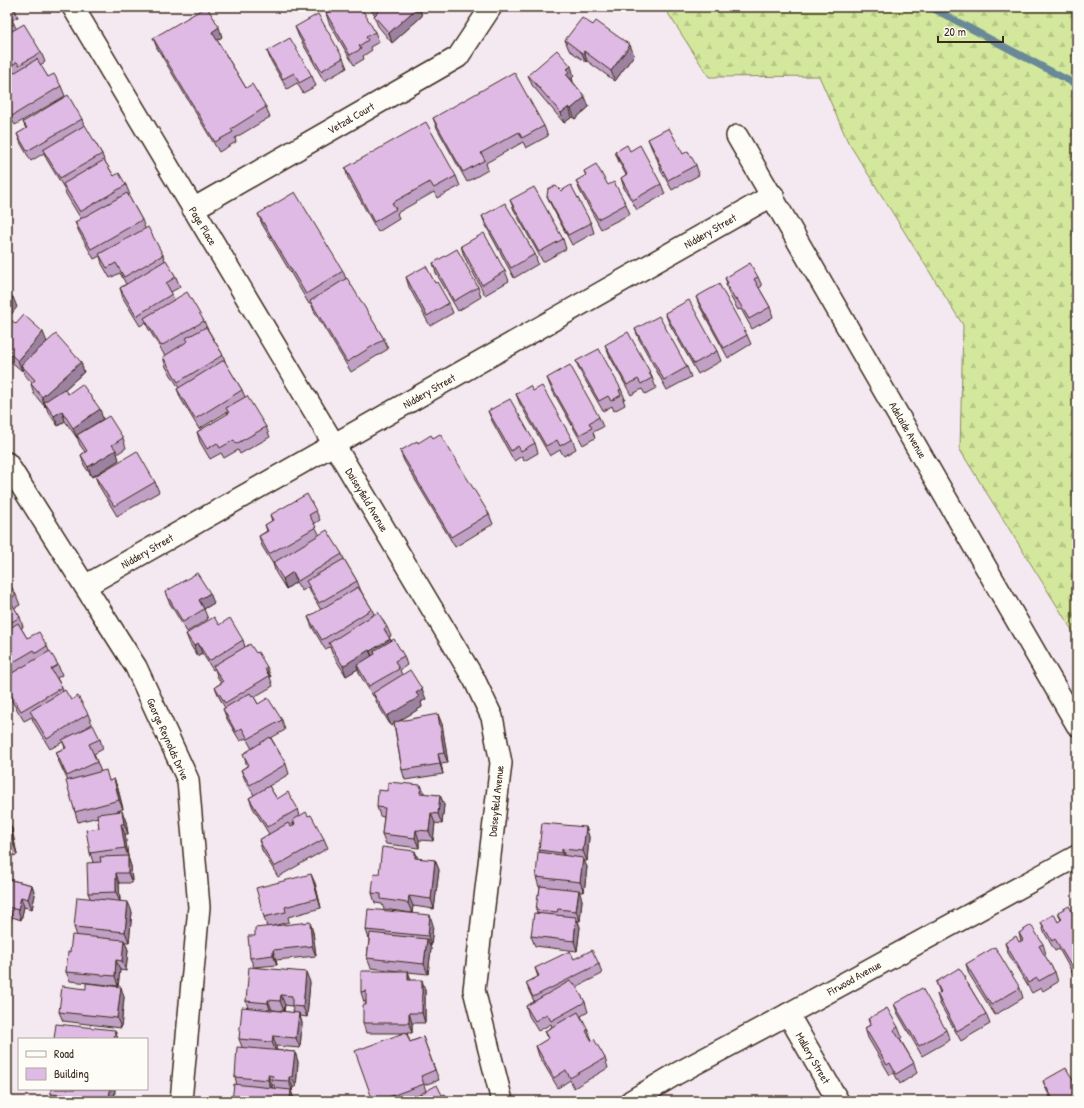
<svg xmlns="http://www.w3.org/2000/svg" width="1084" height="1108" font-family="'Patrick Hand',sans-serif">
	<defs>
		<pattern id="forest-firs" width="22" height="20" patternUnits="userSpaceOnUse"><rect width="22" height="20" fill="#d4e89d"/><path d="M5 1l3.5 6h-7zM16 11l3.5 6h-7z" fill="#b7c787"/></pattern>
	</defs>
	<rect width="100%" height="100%" fill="#f4e8f1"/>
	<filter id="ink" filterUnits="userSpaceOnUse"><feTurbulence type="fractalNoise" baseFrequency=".025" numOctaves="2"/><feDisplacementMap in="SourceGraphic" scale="8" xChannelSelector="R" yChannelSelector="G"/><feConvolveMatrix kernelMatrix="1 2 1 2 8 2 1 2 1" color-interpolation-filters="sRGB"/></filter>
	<g filter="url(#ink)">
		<!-- forest -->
		<polygon fill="url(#forest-firs)" stroke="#88895e" points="664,7 1077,7 1077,638 960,450 963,325 848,142 819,76 709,77"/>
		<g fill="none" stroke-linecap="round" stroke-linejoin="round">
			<!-- stream -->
			<polyline stroke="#698998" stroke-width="7" points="930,7 1077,85"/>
			<defs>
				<g id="minor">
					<polyline points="73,7 474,679 492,717 501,763 474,990 502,1101"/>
					<polyline points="737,136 1077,725"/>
					<polyline points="193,209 458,57 491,7"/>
					<polyline points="7,463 136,667 188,780 199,907 181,1101"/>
					<polyline points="85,586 773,195"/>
					<polyline points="788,1014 838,1101"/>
					<polyline points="631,1101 676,1074 788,1014 1077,856"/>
				</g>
			</defs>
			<!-- minor casing -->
			<use href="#minor" stroke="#3b2a1e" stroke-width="24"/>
			<!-- minor -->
			<use href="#minor" stroke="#fdfcf7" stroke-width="21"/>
		</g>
		<!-- wall -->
		<g fill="#c0a0c4" stroke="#3b2a1e" fill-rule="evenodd">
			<polygon points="7,7 14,7 18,17 12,20 16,28 41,52 45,62 40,65 48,77 61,86 65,96 15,125 7,112"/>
			<polygon points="368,7 419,7 422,16 392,43 378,26 374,16 375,15"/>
			<polygon points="326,13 375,32 379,42 370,47 372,50 363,56 364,59 354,65 329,23"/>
			<polygon points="593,25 634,55 615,81 587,61 586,62 569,50 565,40"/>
			<polygon points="295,27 343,58 347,68 324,81 299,37"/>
			<polygon points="222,37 217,40 246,88 266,107 270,117 235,138 236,142 219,152 157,48 153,38"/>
			<polygon points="267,51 312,76 316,86 303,93 297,83 287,89 271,61"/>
			<polygon points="528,75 574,76 572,78 573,82 585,97 589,107 575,119 572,117 564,123 532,85"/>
			<polygon points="433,118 544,126 548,136 526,148 523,142 486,163 488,170 467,182 437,128"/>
			<polygon points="82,119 84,126 102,154 104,160 114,176 126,185 130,195 128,195 142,220 145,228 163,255 165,261 176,277 180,287 171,292 174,300 204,321 207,328 223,355 226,364 242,390 245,397 266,427 270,437 240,454 238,450 224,458 221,453 210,459 200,442 197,432 228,414 227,412 199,429 181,399 177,389 179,388 166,367 163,357 165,356 148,328 146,322 140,326 123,298 120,288 126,284 120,273 110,278 102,264 100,256 94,259 79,232 75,222 81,219 66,194 64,188 47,160 44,153 31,161 21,144 17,134 26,129 23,122"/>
			<polygon points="648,139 683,154 696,165 699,175 672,190 661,171 658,161 652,149"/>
			<polygon points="630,151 661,184 665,194 637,210 624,188 621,178 626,175 619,162 615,152"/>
			<polygon points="345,168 456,176 460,186 437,198 434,192 397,213 399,219 378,232 348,178"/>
			<polygon points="584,171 626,204 630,214 601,229 580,191 576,181 586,176"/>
			<polygon points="547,196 591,223 594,233 572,245 551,205"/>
			<polygon points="510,200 563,239 566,249 543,262 514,210"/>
			<polygon points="258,214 343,271 346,279 384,339 388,349 351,372 314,311 311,303 309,304 262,224"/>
			<polygon points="482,216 535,254 538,264 514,278 486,226"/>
			<polygon points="461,246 505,271 509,281 485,295 464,256"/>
			<polygon points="433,263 478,287 481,297 458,311 436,273"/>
			<polygon points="406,277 435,283 449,303 453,313 430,326 409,287"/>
			<polygon points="758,277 762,286 759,288 770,307 773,317 752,329 741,309 738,310 729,294 726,284 727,283 725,278"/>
			<polygon points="696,297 747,335 751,344 728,358 700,307"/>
			<polygon points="665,313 717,351 721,361 698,374 669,323"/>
			<polygon points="7,320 16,324 47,342 84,372 64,390 68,394 103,419 123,438 126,448 117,454 119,460 92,477 84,465 81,455 85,452 80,445 77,437 77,438 65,421 58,426 48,412 46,406 45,407 34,394 31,384 32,383 25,375 23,369 22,371 7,358"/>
			<polygon points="635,329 687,367 691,377 667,390 639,339"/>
			<polygon points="605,345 650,372 656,388 645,394 642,389 631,395 609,355"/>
			<polygon points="576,361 621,389 625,399 623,399 625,405 614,411 612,406 603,411 580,371"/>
			<polygon points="547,378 599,417 603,427 593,432 595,438 583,445 551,388"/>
			<polygon points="533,391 572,439 576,449 564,456 560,450 550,456 520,404 516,394"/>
			<polygon points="488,411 535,443 538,453 524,461 522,456 514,461 492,421"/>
			<polygon points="433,438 489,514 493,524 455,547 404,461 400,451 418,443"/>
			<polygon points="95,476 155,482 159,492 117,516 99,486"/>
			<polygon points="316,511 320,520 314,524 319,534 342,554 344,559 357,581 361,591 372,609 374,615 387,627 391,636 389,637 391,641 404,656 407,665 400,670 402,675 426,699 421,702 422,707 399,721 442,724 448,763 441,764 443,774 405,780 402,770 394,724 391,726 377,703 374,696 373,696 360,675 358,669 346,676 332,653 330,647 325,649 312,627 308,617 321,610 310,591 308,587 302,591 296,582 286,589 276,573 273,564 262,546 259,536 267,531 265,525 272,521 270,515"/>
			<polygon points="7,582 16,595 20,605 14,608 20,617 23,627 21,628 27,638 47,646 49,651 58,665 62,675 57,678 62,687 63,691 71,700 88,714 92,724 82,730 100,739 103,749 94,754 101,772 110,781 114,779 118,789 123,809 115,812 126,821 128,834 125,834 128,857 131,866 132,883 119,883 120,901 132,912 129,942 125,942 128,950 126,971 120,970 118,986 70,981 66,972 70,952 77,936 74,927 90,898 88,893 93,862 90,853 99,828 98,817 78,822 75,812 68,781 59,762 56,752 65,748 63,742 50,749 33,721 32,717 24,721 10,698 7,689 10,686 7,678 7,676 13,673 11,670 7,672"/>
			<polygon points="165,592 214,603 204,609 208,619 187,632 169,602"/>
			<path d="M219,625L243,640L245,647L256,653L271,677H270L273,686L254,697L258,704L282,720L285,730L271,738L286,764L289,774L269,786L277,799L298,809L300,816H308L324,839L328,848L278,877L262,850L259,840L269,834L253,808L249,798L254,795L245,780L241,770L247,766L243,754L252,749L246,738L240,741L227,719L223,709L225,708L219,697L215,687L221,683L217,676L215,669L213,670L202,653L197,656L190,644L186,634ZM294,823V824L291,827L290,825Z"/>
			<polygon points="424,794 440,795 444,805 442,824 435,823 433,841 419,840 419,848 386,844 382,834 384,817 380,816 377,807"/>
			<polygon points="7,820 8,820 12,829 17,855 7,857"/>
			<polygon points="586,827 589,837 587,861 584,861 587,867 584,892 579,892 582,900 580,921 578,921 580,927 577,951 535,946 531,936 537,913 536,910 539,895 540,887 539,887 536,877 540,852 539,850"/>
			<polygon points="418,859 435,860 439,870 434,909 413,906 412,913 384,909 382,904 375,903 372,893 379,874"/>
			<polygon points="7,879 32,885 35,895 32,909 24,907 21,920 12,917 9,928 7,928"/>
			<path d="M315,883L321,908L288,917L289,922L273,926L313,932L316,956L276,960L277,965L255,967L310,982L307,1017L300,1016L302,1023L300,1048L276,1046V1050L295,1052L298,1062L296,1087H293L292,1091H291L294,1100V1101H232L237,1085L235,1077L242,1047L239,1039L248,1008L246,1001L254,967L250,958L255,936L267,927L264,917ZM285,1005L292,1006L294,1013L272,1010L284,1011ZM272,1085H274L275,1088H272Z"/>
			<polygon points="1058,912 1077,920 1077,972 1073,974 1059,949 1055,951 1044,932 1041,922 1058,922 1061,920"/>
			<polygon points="433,925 431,946 430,946 431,949 428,974 408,972 411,980 425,990 425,1023 412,1023 412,1033 407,1033 410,1042 423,1037 439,1080 424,1085 426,1091 442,1095 449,1101 373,1101 404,1033 366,1033 363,1023 366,1001 364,1002 361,992 399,971 371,968 367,958 369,939 366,930"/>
			<polygon points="1019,933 1043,944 1046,954 1044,955 1055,972 1058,982 1043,991 1041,988 1032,993 1008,953 1005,943 1019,942 1021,941"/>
			<polygon points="574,959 599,964 602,974 576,987 585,1002 588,1012 581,1016 588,1030 592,1040 605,1058 608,1068 574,1088 570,1080 558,1088 539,1056 536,1046 548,1039 545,1031 552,1027 551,1024 538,1031 529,1016 526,1006 534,1001 530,993 526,983 538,977 535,968"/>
			<polygon points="966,964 1020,988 1023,998 995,1015 969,974"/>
			<polygon points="936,982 968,984 986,1014 990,1024 961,1041 940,1004 937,994 940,993"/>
			<polygon points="124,997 121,1028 63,1021 59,1012"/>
			<polygon points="894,1004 946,1030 950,1040 922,1056 898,1014"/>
			<polygon points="868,1019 898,1027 902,1037 900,1039 914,1063 917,1073 900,1084 894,1073 890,1075 868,1038 865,1028 870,1025"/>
			<polygon points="1043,1081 1077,1101 1052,1101 1047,1091"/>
			<polygon points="51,1089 115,1089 114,1101 54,1101 51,1094"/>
		</g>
		<!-- shaded-wall -->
		<g fill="#9c82a0" stroke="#3b2a1e">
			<polygon points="126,7 136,7 128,12"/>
			<polygon points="145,7 154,7 147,11"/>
			<polygon points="418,7 419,7 422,16 392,43 389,33"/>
			<polygon points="219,27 222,37 216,41 212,32"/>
			<polygon points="630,45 634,55 615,81 611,71"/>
			<polygon points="584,51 587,61 586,62 582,53"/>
			<polygon points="571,66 574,76 572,78 573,82 566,74 567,69"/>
			<polygon points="585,97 589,107 575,119 571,109"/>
			<polygon points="569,107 572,117 564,123 561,113"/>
			<polygon points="13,297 17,307 7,320 7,305"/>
			<polygon points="43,332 47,342 21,365 23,369 22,371 18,361"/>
			<polygon points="81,362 84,372 47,405 44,402 46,406 45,407 42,397"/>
			<polygon points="100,409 103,419 77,435 77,438 73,428"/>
			<polygon points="62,411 65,421 58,426 54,416"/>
			<polygon points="116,450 119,460 92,477 88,467"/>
			<polygon points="293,572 296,582 286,589 283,579"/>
			<polygon points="210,593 214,603 204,609 199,600"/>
			<polygon points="390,639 394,649 375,654 374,651 377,659 374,661 370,651"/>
			<polygon points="198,643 202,653 197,656 194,646"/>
			<polygon points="369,650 373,660 357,665 358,669 346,676 343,666"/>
			<polygon points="267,667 271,677 270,677 265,668"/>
			<polygon points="422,689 426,699 421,702 422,707 391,726 387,716 416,693"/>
			<polygon points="438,714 442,724 448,763 444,753"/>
			<polygon points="438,754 441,764 443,774 440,764"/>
			<polygon points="114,779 118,789 123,809 119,800"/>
			<polygon points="421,785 425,795 420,793"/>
			<polygon points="440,795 444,805 442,824 438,814"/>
			<polygon points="122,811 126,821 128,834 124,824"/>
			<polygon points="431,813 435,823 433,841 429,831"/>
			<polygon points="8,820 12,829 17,855 14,845"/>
			<polygon points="121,824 125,834 128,857 131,866 132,883 128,873 128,856 125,848"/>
			<polygon points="586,827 589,837 587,861 583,851"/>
			<polygon points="416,830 419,840 419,848 415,838"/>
			<polygon points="562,849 566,859 565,863 562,853"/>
			<polygon points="415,851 419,861 415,858"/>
			<polygon points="583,858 587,867 584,892 580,882"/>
			<polygon points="435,860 439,870 434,909 431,899"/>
			<polygon points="116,873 119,883 120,902 116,892"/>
			<polygon points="311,874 315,883 321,908 318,898"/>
			<polygon points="32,885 35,895 32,909 28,899"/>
			<polygon points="579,890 582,900 580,921 576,911"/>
			<polygon points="409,896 413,906 412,913 408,903"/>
			<polygon points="21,897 24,907 21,920 18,910"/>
			<polygon points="128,902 132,912 129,942 125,932"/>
			<polygon points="8,907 12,917 9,928 7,922 7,913"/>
			<polygon points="430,915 433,925 431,946 428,936"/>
			<polygon points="576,917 580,927 577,951 574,941"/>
			<polygon points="310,922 313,932 316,956 312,946"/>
			<polygon points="427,939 431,949 428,974 424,964"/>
			<polygon points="124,940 128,950 126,971 122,961"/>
			<polygon points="273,950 276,960 277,965 273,955"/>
			<polygon points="116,960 120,970 118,986 115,976"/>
			<polygon points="408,971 411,981 408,980"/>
			<polygon points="306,972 310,982 307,1017 303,1007"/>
			<polygon points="422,980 425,990 425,1023 422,1013"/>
			<polygon points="121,987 124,997 121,1028 117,1018"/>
			<polygon points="281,995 285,1005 284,1011 280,1001"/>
			<polygon points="268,1000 272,1010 271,1013 268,1003"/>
			<polygon points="299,1013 302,1023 300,1048 296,1038"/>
			<polygon points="409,1013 412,1023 412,1033 409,1023"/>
			<polygon points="115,1030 118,1039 114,1039"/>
			<polygon points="273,1036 276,1046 276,1052 272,1042"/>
			<polygon points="295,1052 298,1062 296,1087 292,1077"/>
			<polygon points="268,1075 272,1085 272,1090 268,1080"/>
			<polygon points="289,1077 293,1087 292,1091 289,1081"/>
			<polygon points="110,1089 115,1089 114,1101 109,1101"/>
			<polygon points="291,1090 294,1100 294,1101 290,1101"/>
		</g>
		<!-- building -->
		<g fill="#dfbae4" stroke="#3b2a1e">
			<polygon points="7,7 14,7 7,11 14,24 7,28"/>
			<polygon points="206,7 207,7 219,27 212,32 246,88 252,84 266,107 231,129 233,132 215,142 153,38"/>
			<polygon points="336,7 361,7 375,32 366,37 368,40 359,46 361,49 350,55 326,13"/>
			<polygon points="374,7 418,7 389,33 374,16 378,12"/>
			<polygon points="318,14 343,58 321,71 295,27"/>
			<polygon points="582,18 593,25 596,21 630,45 611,71 584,51 582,53 565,40"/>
			<polygon points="24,24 41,52 19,65 17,62 7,68 7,34"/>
			<polygon points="290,38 312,76 299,83 294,73 283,79 267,51"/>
			<polygon points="557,50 571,66 567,69 569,72 566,74 585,97 571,109 569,107 561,113 528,75"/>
			<polygon points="37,59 48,77 54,74 61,86 12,116 7,108 7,77"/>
			<polygon points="514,72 544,126 522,138 519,132 481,153 485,160 463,172 433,118"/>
			<polygon points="68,95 82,119 27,151 17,134 27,128 23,122"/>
			<polygon points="426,122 456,176 434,188 430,182 392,203 396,209 374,222 345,168"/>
			<polygon points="85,125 102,154 60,178 43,150"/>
			<polygon points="669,128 683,154 688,151 696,165 668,180 658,161 659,160 648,139"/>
			<polygon points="627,145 630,151 640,145 661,184 633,200 621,178 627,174 615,152"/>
			<polygon points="104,160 114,176 119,173 126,185 80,212 63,184"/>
			<polygon points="596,164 608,185 614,182 626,204 598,219 576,181 586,175 584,171"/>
			<polygon points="571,185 591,223 568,235 547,196 548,189 552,187 556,186 561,191"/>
			<polygon points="534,187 563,239 539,252 510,200"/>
			<polygon points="295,192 343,271 306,294 258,214"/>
			<polygon points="127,193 142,220 91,249 75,222"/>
			<polygon points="505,203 535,254 511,268 482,216"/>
			<polygon points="148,227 163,255 124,277 116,263 107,268 99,254"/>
			<polygon points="484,233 505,271 482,285 461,246"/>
			<polygon points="457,249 478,287 454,301 433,263"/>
			<polygon points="166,260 176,277 166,283 172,294 136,316 120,288"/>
			<polygon points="750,263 758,277 754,279 770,307 749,319 737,299 735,300 726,284 728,283 725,278"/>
			<polygon points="426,266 435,283 437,282 449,303 427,316 406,277"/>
			<polygon points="347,278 384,339 347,362 310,301"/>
			<polygon points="719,284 747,335 724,348 696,297"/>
			<polygon points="187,292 204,321 161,346 144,318"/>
			<polygon points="7,293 13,297 7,305"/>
			<polygon points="689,300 717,351 694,364 665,313"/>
			<polygon points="24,315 43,332 18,361 7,351 7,320 9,318 16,324"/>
			<polygon points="659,316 687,367 664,380 635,329"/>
			<polygon points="206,327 223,355 178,382 163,357 188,341 186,338"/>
			<polygon points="628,332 650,372 649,373 652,378 641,384 638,379 627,385 605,345"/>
			<polygon points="56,334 81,362 42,397 31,384 35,380 21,365"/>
			<polygon points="599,349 621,389 619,390 621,395 611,401 608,396 599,401 576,361"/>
			<polygon points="224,360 242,390 195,419 177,389"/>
			<polygon points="570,365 599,417 589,423 592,428 579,435 547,378"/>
			<polygon points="82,384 100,409 73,428 62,411 54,416 44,402 64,389 68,394"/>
			<polygon points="530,386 533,391 542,386 572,439 560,446 557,440 546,446 516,394"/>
			<polygon points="247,396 266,427 236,444 234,440 220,448 217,443 207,449 197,432 229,413 226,408"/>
			<polygon points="510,399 535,443 521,451 518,446 511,451 488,411"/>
			<polygon points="109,416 123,438 112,445 116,450 88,467 81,455 87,451 77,435"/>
			<polygon points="440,434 489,514 451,537 400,451 417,441 418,443 431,435 433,438"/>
			<polygon points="137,451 155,482 114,506 95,476"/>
			<polygon points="307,494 316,511 309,515 316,527 269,554 259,536 268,531 265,525 273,520 270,515"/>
			<polygon points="327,530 342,554 298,581 293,572 283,579 273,563"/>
			<polygon points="344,559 357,581 319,603 306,581"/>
			<polygon points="197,573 210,593 199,600 204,609 183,622 165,592"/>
			<polygon points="8,581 16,595 9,599 20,617 7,625 7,582"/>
			<polygon points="358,587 372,609 322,640 308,617"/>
			<polygon points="378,612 387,627 384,629 390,639 370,651 369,650 343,666 329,643"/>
			<polygon points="214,617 219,625 230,618 243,640 209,661 198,643 194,646 186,634"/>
			<polygon points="18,623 27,638 39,632 47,646 36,653 34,650 10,664 8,660 7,660 7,630"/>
			<polygon points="394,639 404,656 395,661 399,669 369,686 357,665 375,654 374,651"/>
			<polygon points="250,644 256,653 258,652 267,667 265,668 269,676 225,703 215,687 223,682 213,666"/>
			<polygon points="50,651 58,665 51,669 62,687 21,711 7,688 7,687 11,685 7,678 7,676"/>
			<polygon points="410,670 422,689 416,693 419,697 387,716 373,693"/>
			<polygon points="65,690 71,700 78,696 88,714 47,739 30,711"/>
			<polygon points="250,693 252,696 253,695 258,704 268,698 282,720 248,739 242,728 236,732 223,709"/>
			<polygon points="438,714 444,753 438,754 440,764 402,770 394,722"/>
			<polygon points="93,725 100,739 89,744 97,762 67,776 56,752 66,748 62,740"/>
			<polygon points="270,737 286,764 250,785 241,770 249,765 243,754"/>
			<polygon points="106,770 109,781 114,779 119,800 75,812 66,781"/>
			<polygon points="388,782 421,785 420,793 440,795 438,814 431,813 429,831 416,830 415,838 382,834 385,808 377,807 378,790 387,791"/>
			<polygon points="269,786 277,799 288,792 298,809 267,827 249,798"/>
			<polygon points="122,811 124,824 121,824 125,848 90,853 86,830 99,828 97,814"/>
			<polygon points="306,812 308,816 311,815 324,839 274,867 259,840 288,823 291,827 295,824 293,820"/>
			<polygon points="7,820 8,820 14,845 7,846"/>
			<polygon points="542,823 586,827 583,851 562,849 562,853 539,850"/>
			<polygon points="382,847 415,851 415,858 435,860 431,899 409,896 408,903 381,899 381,894 372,893 374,873 379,874"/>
			<polygon points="538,852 583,858 580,882 536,877"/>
			<polygon points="128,856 128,873 116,873 116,892 88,893 87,863 101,862 100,857"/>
			<polygon points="311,874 318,898 285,907 286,912 264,917 256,888"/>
			<polygon points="7,879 32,885 28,899 21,897 18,910 8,907 7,913"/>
			<polygon points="540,886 579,890 576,911 558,909 557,912 536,910 538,894 539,895"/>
			<polygon points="77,897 128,902 125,932 74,927"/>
			<polygon points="1069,906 1077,920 1077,960 1070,964 1055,939 1052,941 1041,922 1054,914 1058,922 1062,919 1058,912"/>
			<polygon points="368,909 430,915 428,936 366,930"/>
			<polygon points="534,913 576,917 574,941 531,936"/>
			<polygon points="310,922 312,946 273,950 273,955 250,958 248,936 255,936 255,928"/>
			<polygon points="1031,925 1043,944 1039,946 1055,972 1039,981 1037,978 1028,983 1005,943 1016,936 1019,942 1023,940 1019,933"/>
			<polygon points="370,933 427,939 424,964 367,958"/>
			<polygon points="72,935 124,940 122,961 116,960 115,976 66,972 68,952 70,952"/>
			<polygon points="995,947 1020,988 991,1005 966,964"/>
			<polygon points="592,950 599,964 533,997 526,983 539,976 535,968 570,951 574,959"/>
			<polygon points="249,967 306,972 303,1007 292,1006 292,996 281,995 280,1001 268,1000 268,1003 246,1001"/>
			<polygon points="959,968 966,978 965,979 986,1014 957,1031 937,994 941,992 936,982"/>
			<polygon points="361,971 408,971 408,980 422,980 422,1013 409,1013 409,1023 363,1023 363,1005 366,1005 366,991 361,992"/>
			<polygon points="570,981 572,984 574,983 585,1002 551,1021 547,1014 535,1021 526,1006"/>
			<polygon points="86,983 121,987 117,1018 59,1012 62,986 86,989"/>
			<polygon points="922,988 946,1030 919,1046 894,1004"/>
			<polygon points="242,1007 299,1013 296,1038 273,1036 272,1042 239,1039"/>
			<polygon points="887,1008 898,1027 894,1030 914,1063 896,1074 890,1063 887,1065 865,1028 872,1024 868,1019"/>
			<polygon points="578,1012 588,1030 586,1031 592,1041 594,1039 605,1058 570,1078 566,1070 554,1078 536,1046 549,1038 545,1031"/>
			<polygon points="56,1024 115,1030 114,1039 54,1039"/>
			<polygon points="406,1032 410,1042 423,1037 435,1070 421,1076 424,1084 378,1101 373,1101 355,1051"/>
			<polygon points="237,1047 295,1052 292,1077 289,1077 289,1081 272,1080 273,1076 268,1075 268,1080 235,1077"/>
			<polygon points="1077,1062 1077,1070 1074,1064"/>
			<polygon points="1066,1068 1077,1087 1077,1101 1054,1101 1043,1081"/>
			<polygon points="234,1084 291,1090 290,1101 232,1101"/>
			<polygon points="437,1085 442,1095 445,1094 449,1101 408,1101"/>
			<polygon points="51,1089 110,1089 109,1101 73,1101 74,1096 51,1094"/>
			<polygon points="1044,1098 1045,1101 1038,1101"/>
		</g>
	</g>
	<g text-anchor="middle" stroke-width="3.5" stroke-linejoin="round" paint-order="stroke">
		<!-- street labels -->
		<g font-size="11" fill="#3b2a1e" stroke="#fdfcf7">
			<text transform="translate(351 118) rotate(-30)" y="4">Vetzal Court</text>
			<text transform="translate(203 226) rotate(59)" y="4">Page Place</text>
			<text transform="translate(710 231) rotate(-30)" y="4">Niddery Street</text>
			<text transform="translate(429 391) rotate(-30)" y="4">Niddery Street</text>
			<text transform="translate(908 430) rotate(60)" y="4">Adelaide Avenue</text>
			<text transform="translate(367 500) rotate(59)" y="4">Daiseyfield Avenue</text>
			<text transform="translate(147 551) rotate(-30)" y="4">Niddery Street</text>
			<text transform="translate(168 739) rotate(66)" y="4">George Reynolds Drive</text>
			<text transform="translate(496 801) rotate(-84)" y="4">Daiseyfield Avenue</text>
			<text transform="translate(854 978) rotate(-29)" y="4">Firwood Avenue</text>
			<text transform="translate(813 1058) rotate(60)" y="4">Mallory Street</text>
		</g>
	</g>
	<!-- margin -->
	<rect width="1084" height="1108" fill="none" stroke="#fdfcf7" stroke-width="24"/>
	<rect x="12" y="12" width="1060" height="1084" fill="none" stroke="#3b2a1e" stroke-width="1.5" filter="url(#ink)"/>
	<!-- legend -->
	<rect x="18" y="1038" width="130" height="52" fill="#fdfcf7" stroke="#afa8a0"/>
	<rect x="26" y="1051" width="20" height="6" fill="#fdfcf7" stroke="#afa8a0"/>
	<text x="54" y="1058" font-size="12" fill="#3b2a1e">Road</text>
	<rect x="26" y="1068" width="20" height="12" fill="#dfbae4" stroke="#afa8a0"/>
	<text x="54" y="1078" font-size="12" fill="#3b2a1e">Building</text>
	<!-- scale -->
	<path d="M938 36v6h65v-6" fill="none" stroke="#3b2a1e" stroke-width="2"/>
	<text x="944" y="36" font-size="12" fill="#3b2a1e" stroke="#fdfcf7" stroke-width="3" paint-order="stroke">20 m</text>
</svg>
